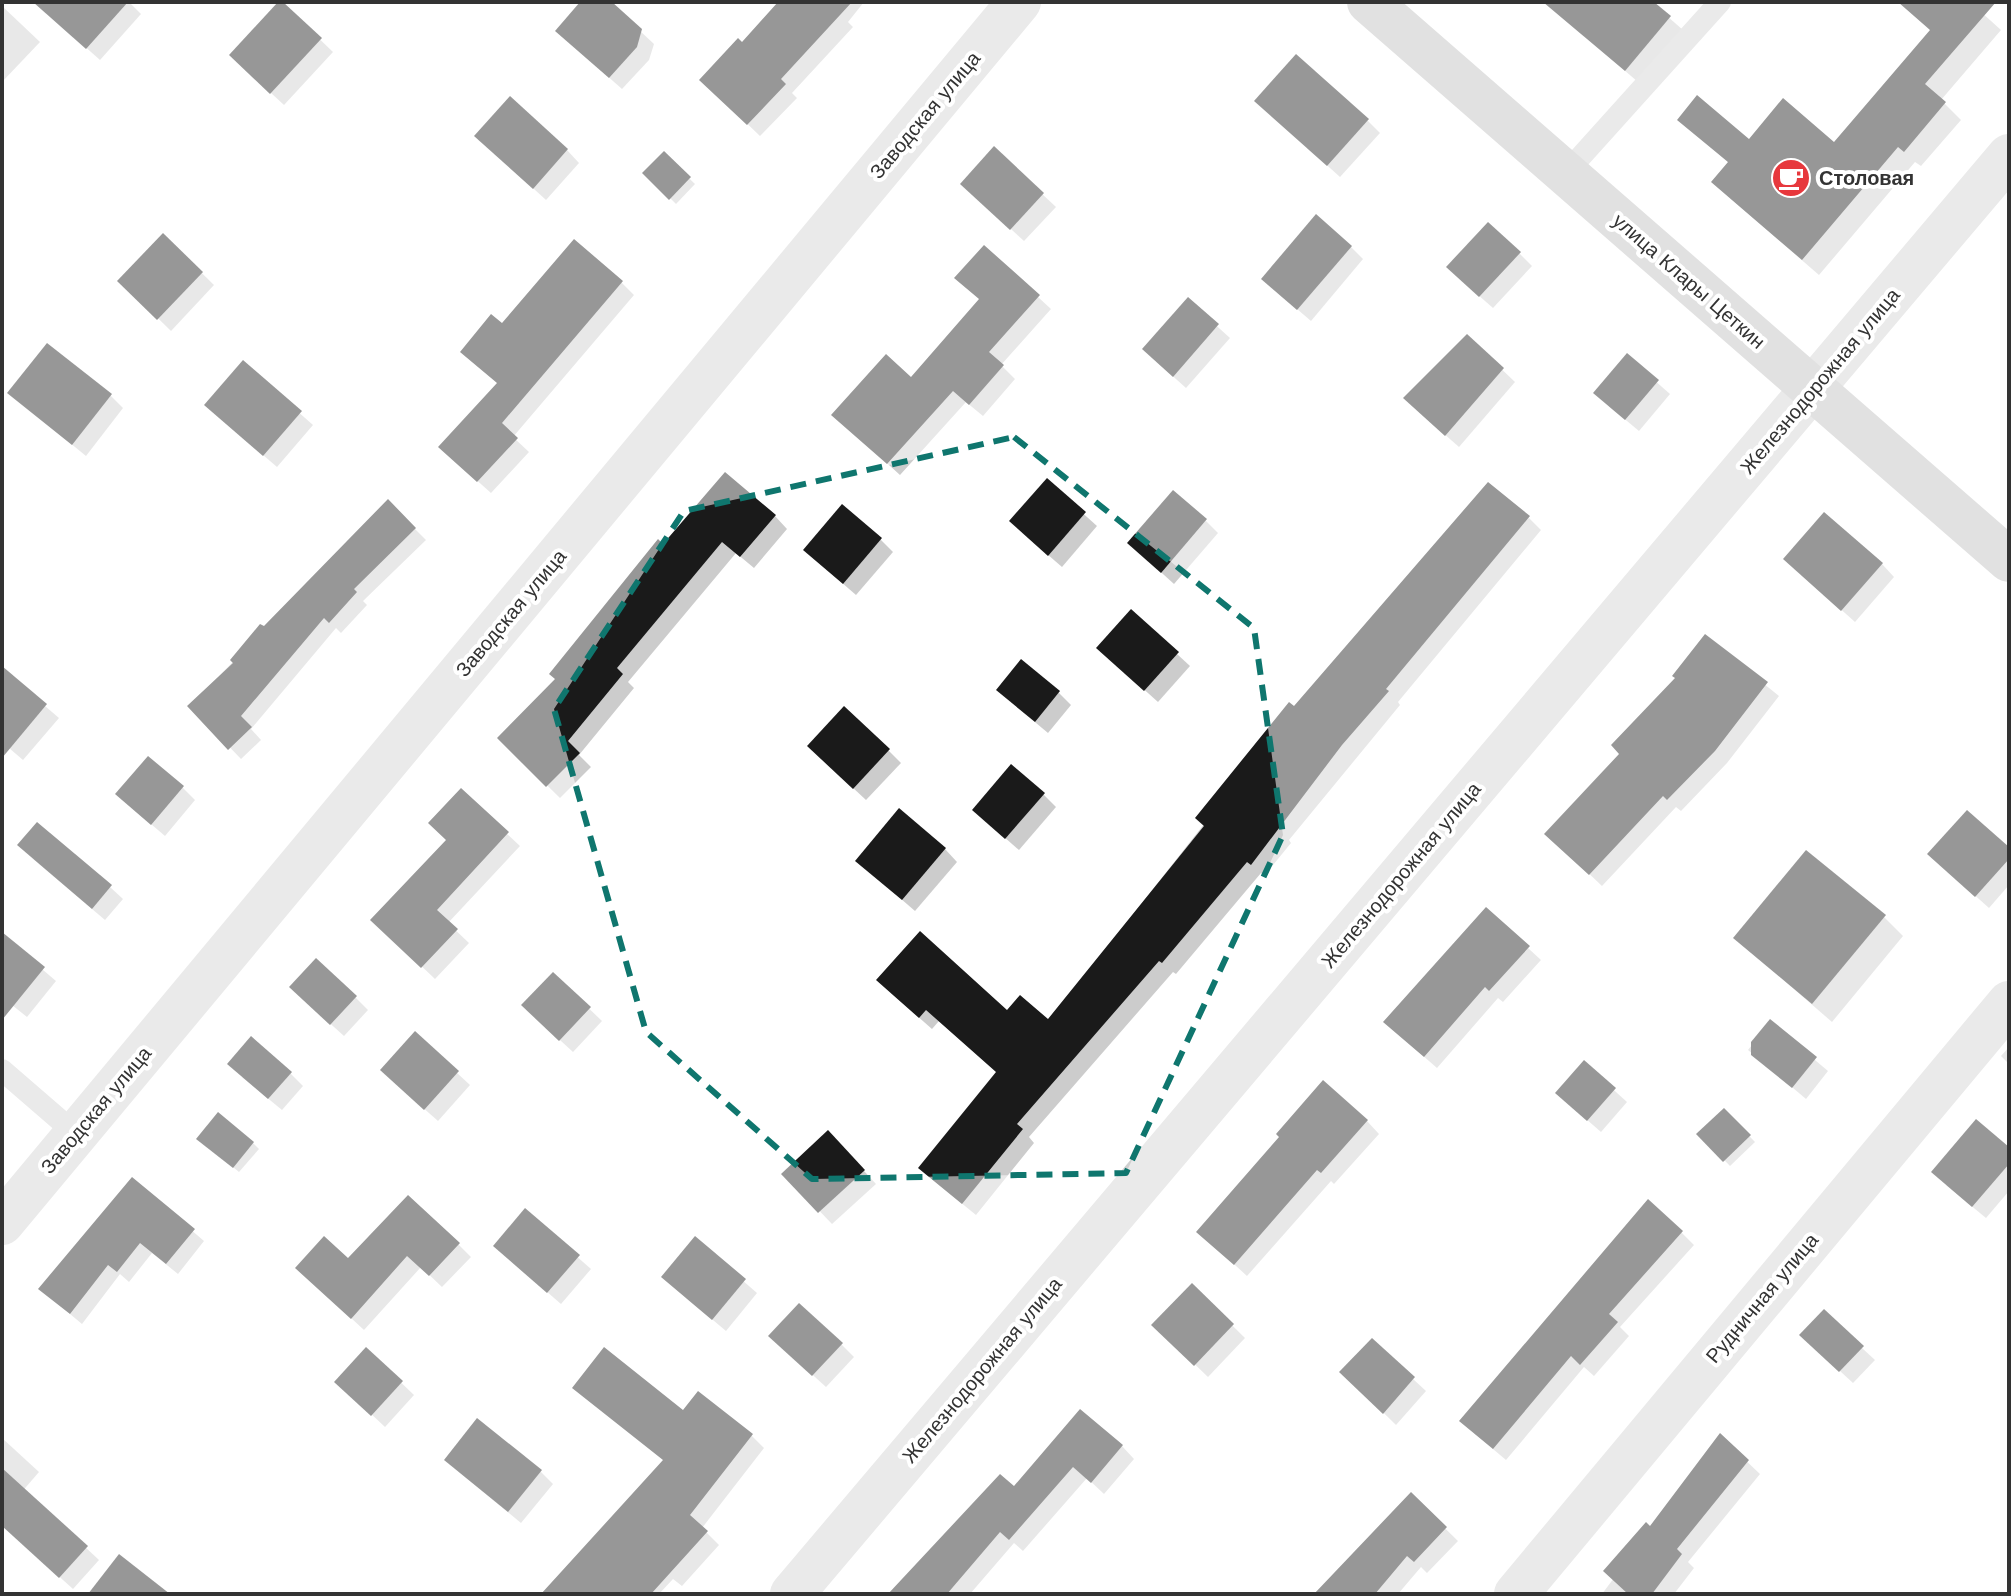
<svg xmlns="http://www.w3.org/2000/svg" width="2011" height="1596" font-family="'Work Sans',sans-serif">
	<rect width="100%" height="100%" fill="#fff"/>
	<!-- shadow -->
	<g fill="#0003">
		<polygon points="63,2 129,2 141,14 100,60 64,28"/>
		<polygon points="281,2 333,52 284,105 244,68"/>
		<polygon points="583,2 609,2 654,44 649,60 622,89 570,43"/>
		<polygon points="781,2 864,2 848,22 853,27 792,93 797,98 760,136 714,92 742,45"/>
		<polygon points="1545,2 1651,2 1683,30 1638,82"/>
		<polygon points="1905,2 1970,2 2001,30 1941,100 1961,120 1921,166 1915,162 1819,275 1730,198 1730,164 1680,120 1749,141 1834,145 1931,31"/>
		<polygon points="2,6 40,42 2,82"/>
		<polygon points="1269,113 1367,120 1380,133 1340,177"/>
		<polygon points="489,148 567,150 579,163 546,200"/>
		<polygon points="994,149 1056,207 1024,241 975,196"/>
		<polygon points="664,154 695,184 676,204 645,173"/>
		<polygon points="163,235 214,285 171,331 120,281"/>
		<polygon points="1351,247 1363,259 1311,321 1276,291"/>
		<polygon points="1519,253 1532,266 1493,308 1461,280"/>
		<polygon points="621,282 634,295 513,437 529,452 491,493 454,460 499,384 502,326"/>
		<polygon points="1038,297 1051,309 1001,365 1015,379 983,416 966,402 900,475 847,427 911,379 981,300"/>
		<polygon points="1188,300 1230,338 1186,388 1157,362"/>
		<polygon points="1467,336 1515,382 1459,447 1418,411"/>
		<polygon points="1627,356 1670,394 1639,431 1609,406"/>
		<polygon points="243,363 313,425 277,467 219,417"/>
		<polygon points="9,393 110,395 123,408 86,456"/>
		<polygon points="1047,481 1097,526 1062,567 1024,534"/>
		<polygon points="388,502 426,540 363,601 367,605 341,633 336,628 251,729 261,740 241,759 190,706"/>
		<polygon points="775,516 787,529 754,568 736,553 628,682 634,688 579,755 591,767 560,798 499,738 558,680 664,547"/>
		<polygon points="1529,518 1541,530 1398,702 1400,705 1289,840 1291,843 1264,876 1261,873 1176,974 1173,972 1029,1137 1034,1143 976,1215 933,1180 998,1073 939,1021 932,1029 891,993 1048,1022 1295,709"/>
		<polygon points="1206,521 1218,533 1174,584 1142,555"/>
		<polygon points="880,539 893,552 856,595 818,562"/>
		<polygon points="1882,564 1894,577 1855,622 1798,571"/>
		<polygon points="1706,637 1779,696 1727,763 1681,811 1676,807 1602,886 1560,846"/>
		<polygon points="1177,654 1190,666 1158,702 1111,660"/>
		<polygon points="2,669 59,718 23,760 2,742"/>
		<polygon points="1059,693 1071,705 1048,733 1011,702"/>
		<polygon points="888,750 901,763 866,800 822,759"/>
		<polygon points="182,787 195,800 165,836 131,807"/>
		<polygon points="461,791 520,846 448,923 469,943 435,979 373,920 448,840"/>
		<polygon points="1043,794 1056,807 1019,850 987,822"/>
		<polygon points="945,849 957,862 915,911 871,873"/>
		<polygon points="2009,850 2009,885 1989,908 1942,866"/>
		<polygon points="32,858 110,887 123,899 105,920"/>
		<polygon points="1884,917 1903,936 1832,1022 1735,938"/>
		<polygon points="2,935 56,981 27,1017 2,997"/>
		<polygon points="1528,948 1541,960 1503,1002 1498,998 1437,1068 1398,1034"/>
		<polygon points="553,974 602,1021 573,1052 536,1018"/>
		<polygon points="355,997 368,1010 344,1036 304,1000"/>
		<polygon points="1770,1022 1828,1071 1806,1099 1748,1050"/>
		<polygon points="415,1034 470,1085 438,1121 395,1083"/>
		<polygon points="2009,1047 2009,1064 2001,1056"/>
		<polygon points="1584,1063 1627,1102 1601,1132 1570,1105"/>
		<polygon points="290,1073 303,1086 282,1110 242,1077"/>
		<polygon points="1724,1110 1755,1142 1730,1166 1699,1134"/>
		<polygon points="1367,1121 1379,1134 1334,1184 1331,1181 1247,1276 1212,1244 1282,1137"/>
		<polygon points="253,1143 259,1149 239,1172 205,1144"/>
		<polygon points="841,1146 876,1184 832,1224 784,1174"/>
		<polygon points="2009,1149 2009,1191 1986,1218 1946,1185"/>
		<polygon points="133,1180 204,1241 178,1274 152,1253 129,1282 120,1274 82,1324 40,1289"/>
		<polygon points="525,1211 591,1269 561,1304 508,1258"/>
		<polygon points="1681,1232 1694,1245 1620,1327 1629,1336 1594,1376 1584,1367 1506,1460 1474,1433"/>
		<polygon points="695,1239 757,1293 726,1331 676,1289"/>
		<polygon points="458,1244 471,1257 442,1287 421,1267 364,1330 310,1280 349,1261"/>
		<polygon points="1192,1286 1245,1338 1208,1377 1154,1325"/>
		<polygon points="1372,1341 1426,1391 1396,1425 1342,1372"/>
		<polygon points="841,1344 854,1357 826,1387 783,1348"/>
		<polygon points="1815,1348 1862,1348 1875,1360 1853,1383"/>
		<polygon points="367,1350 414,1395 385,1427 350,1394"/>
		<polygon points="575,1388 683,1413 751,1435 764,1448 702,1528 719,1545 682,1586 673,1579 659,1594 541,1594 665,1461"/>
		<polygon points="1720,1436 1760,1474 1688,1562 1694,1568 1674,1594 1602,1594"/>
		<polygon points="2,1438 39,1472 7,1509 2,1505"/>
		<polygon points="1122,1446 1134,1459 1104,1494 1087,1478 1023,1551 1014,1543 970,1594 891,1594 1014,1489"/>
		<polygon points="459,1472 541,1472 553,1484 521,1523"/>
		<polygon points="1411,1495 1458,1541 1427,1573 1421,1567 1398,1594 1316,1594"/>
		<polygon points="36,1501 99,1560 73,1589 22,1543"/>
	</g>
	<!-- building -->
	<g fill="#1a1a1a">
		<polygon points="33,2 128,2 86,49"/>
		<polygon points="278,2 283,2 322,38 270,94 229,55"/>
		<polygon points="580,2 612,2 642,29 637,47 609,78 555,31"/>
		<polygon points="778,2 852,2 781,79 786,84 747,125 699,80 738,38 742,42"/>
		<polygon points="1543,2 1654,2 1671,16 1625,71"/>
		<polygon points="1898,2 1996,2 1925,84 1946,102 1904,152 1898,147 1802,260 1711,182 1728,162 1677,120 1697,95 1749,139 1783,98 1834,142 1930,30"/>
		<polygon points="1296,54 1369,119 1327,166 1254,101"/>
		<polygon points="510,96 568,149 533,189 474,136"/>
		<polygon points="994,146 1044,193 1010,230 960,184"/>
		<polygon points="664,151 691,177 669,200 642,173"/>
		<polygon points="1316,214 1352,246 1297,310 1261,279"/>
		<polygon points="1488,222 1521,252 1479,297 1446,267"/>
		<polygon points="163,233 203,272 157,320 117,281"/>
		<polygon points="574,239 623,281 502,423 518,438 477,482 438,447 497,383 460,352 491,314 502,323"/>
		<polygon points="984,245 1040,295 989,352 1004,365 969,405 953,391 887,464 831,415 886,354 911,377 979,299 954,278"/>
		<polygon points="1188,297 1219,324 1173,377 1142,349"/>
		<polygon points="1467,334 1504,368 1445,436 1403,398"/>
		<polygon points="47,343 112,394 72,445 7,393"/>
		<polygon points="1627,353 1659,380 1625,420 1593,393"/>
		<polygon points="243,360 302,411 263,456 204,405"/>
		<polygon points="725,472 776,515 740,557 722,542 617,668 623,674 568,741 580,753 546,787 497,738 555,679 549,674 658,539 663,544"/>
		<polygon points="1047,478 1086,512 1048,556 1009,521"/>
		<polygon points="1488,482 1530,516 1386,689 1389,691 1342,745 1251,865 1247,862 1162,963 1159,961 1017,1124 1023,1129 962,1204 918,1168 996,1072 926,1010 919,1018 876,980 920,931 1007,1010 1020,995 1048,1019 1204,826 1195,818 1289,702 1294,706"/>
		<polygon points="1173,490 1207,519 1161,573 1127,543"/>
		<polygon points="388,499 416,528 354,589 357,592 329,623 324,618 241,716 252,727 228,750 187,706 233,663 230,660 260,624 264,626"/>
		<polygon points="842,504 882,538 843,584 803,550"/>
		<polygon points="1824,512 1883,563 1841,611 1783,559"/>
		<polygon points="1131,609 1179,652 1144,691 1096,648"/>
		<polygon points="1705,634 1768,682 1715,751 1667,800 1663,796 1589,875 1544,834 1619,754 1611,745 1675,678 1672,676"/>
		<polygon points="1021,659 1060,691 1035,722 996,690"/>
		<polygon points="2,666 47,704 2,758"/>
		<polygon points="844,706 890,749 853,789 807,746"/>
		<polygon points="148,756 184,786 151,825 115,794"/>
		<polygon points="1011,764 1045,793 1005,839 972,810"/>
		<polygon points="461,788 509,832 437,910 458,929 421,968 370,920 446,840 428,823"/>
		<polygon points="899,808 946,848 902,900 855,861"/>
		<polygon points="1967,810 2009,847 2009,859 1975,897 1927,854"/>
		<polygon points="37,822 112,885 92,909 17,845"/>
		<polygon points="1806,850 1886,915 1812,1004 1733,938"/>
		<polygon points="1486,907 1530,946 1489,991 1485,987 1424,1057 1383,1022"/>
		<polygon points="2,932 45,967 2,1020"/>
		<polygon points="316,958 357,996 330,1025 289,987"/>
		<polygon points="553,972 591,1007 559,1041 521,1005"/>
		<polygon points="1770,1019 1817,1057 1792,1088 1751,1055 1751,1042"/>
		<polygon points="415,1031 459,1071 424,1110 380,1070"/>
		<polygon points="251,1036 292,1072 268,1099 227,1064"/>
		<polygon points="1584,1060 1616,1088 1587,1121 1555,1093"/>
		<polygon points="1323,1080 1368,1120 1321,1173 1317,1170 1234,1265 1196,1232 1279,1137 1276,1134"/>
		<polygon points="1724,1108 1751,1135 1723,1162 1696,1134"/>
		<polygon points="218,1112 254,1142 233,1168 196,1139"/>
		<polygon points="1976,1119 2009,1147 2009,1164 1972,1207 1931,1172"/>
		<polygon points="828,1130 865,1170 818,1213 781,1174"/>
		<polygon points="132,1177 195,1229 166,1264 140,1243 117,1272 108,1265 70,1314 38,1289"/>
		<polygon points="408,1195 460,1243 429,1276 407,1256 351,1319 295,1268 324,1236 348,1258"/>
		<polygon points="1648,1199 1683,1231 1609,1314 1618,1322 1580,1365 1571,1356 1493,1449 1459,1421"/>
		<polygon points="525,1208 580,1255 547,1293 493,1246"/>
		<polygon points="695,1236 746,1279 712,1320 661,1277"/>
		<polygon points="1192,1283 1234,1324 1194,1366 1151,1325"/>
		<polygon points="799,1303 843,1343 812,1376 768,1336"/>
		<polygon points="1824,1309 1864,1346 1839,1372 1799,1335"/>
		<polygon points="1372,1338 1415,1377 1383,1414 1339,1372"/>
		<polygon points="366,1347 403,1381 371,1416 334,1382"/>
		<polygon points="604,1347 683,1410 698,1391 753,1434 690,1515 708,1531 651,1594 541,1594 663,1460 572,1388"/>
		<polygon points="1080,1409 1123,1445 1091,1483 1073,1467 1009,1540 1000,1532 947,1594 888,1594 1000,1474 1014,1486"/>
		<polygon points="477,1418 542,1470 508,1512 444,1460"/>
		<polygon points="1720,1433 1749,1460 1677,1549 1682,1554 1652,1594 1628,1594 1603,1571 1646,1522 1650,1526"/>
		<polygon points="2,1468 88,1546 59,1578 2,1526"/>
		<polygon points="1411,1492 1447,1527 1414,1562 1407,1556 1375,1594 1314,1594"/>
		<polygon points="119,1554 170,1594 88,1594"/>
	</g>
	<g fill="none" stroke-linecap="round" stroke-linejoin="round">
		<!-- lane -->
		<g stroke="#d0d0d0" stroke-width="22">
			<polyline points="1566,173 1720,2"/>
			<polyline points="2,1070 76,1134"/>
		</g>
		<!-- street -->
		<g stroke="#d0d0d0" stroke-width="44">
			<polyline points="2,1223 1019,2"/>
			<polyline points="792,1594 2009,156"/>
			<polyline points="1516,1594 2009,1003"/>
		</g>
		<!-- secondary -->
		<polyline stroke="#bdbdbd" stroke-width="44" points="1369,2 2009,560"/>
	</g>
	<!-- marked area -->
	<path d="M0 0H2011V1596H0ZM1014,437L1254,628L1283,835L1126,1173L812,1179L646,1032L554,709L684,511Z" fill="#fff" fill-opacity=".55" fill-rule="evenodd"/>
	<path fill="none" stroke="#0f766e" stroke-width="6" stroke-dasharray="16 10" stroke-linejoin="round" d="M1014,437L1254,628L1283,835L1126,1173L812,1179L646,1032L554,709L684,511Z"/>
	<!-- icons -->
	<defs>
		<symbol id="cafe-disc" viewBox="-11 -11 22 22"><circle r="9.5" fill="#e7383d" stroke="#fff"/><path d="M-5.5-4.5H6V0H3Q3 3.5 0 3.5H-2.5Q-5.5 3.5-5.5 0ZM3-3.2v2h1.7v-2ZM-6 4.5H4V6H-6Z" fill="#fff"/></symbol>
	</defs>
	<g fill-rule="evenodd">
		<use href="#cafe-disc" x="1769" y="156" width="44" height="44"/>
	</g>
	<g text-anchor="middle" stroke-width="8" stroke-linejoin="round" paint-order="stroke">
		<!-- street labels -->
		<g font-size="20" fill="#333" stroke="#fff">
			<text transform="translate(925 115) rotate(-50)" y="7">Заводская улица</text>
			<text transform="translate(1689 281) rotate(41)" y="7">улица Клары Цеткин</text>
			<text transform="translate(1820 381) rotate(-50)" y="7">Железнодорожная улица</text>
			<text transform="translate(511 613) rotate(-50)" y="7">Заводская улица</text>
			<text transform="translate(1401 875) rotate(-50)" y="7">Железнодорожная улица</text>
			<text transform="translate(96 1110) rotate(-50)" y="7">Заводская улица</text>
			<text transform="translate(1762 1298) rotate(-50)" y="7">Рудничная улица</text>
			<text transform="translate(982 1370) rotate(-50)" y="7">Железнодорожная улица</text>
		</g>
		<!-- poi labels -->
		<g font-size="20" font-weight="bold" fill="#333" stroke="#fff" text-anchor="start">
			<text x="1819" y="185">Столовая</text>
		</g>
	</g>
	<!-- border -->
	<rect width="2011" height="1596" fill="none" stroke="#333333" stroke-width="8"/>
</svg>
